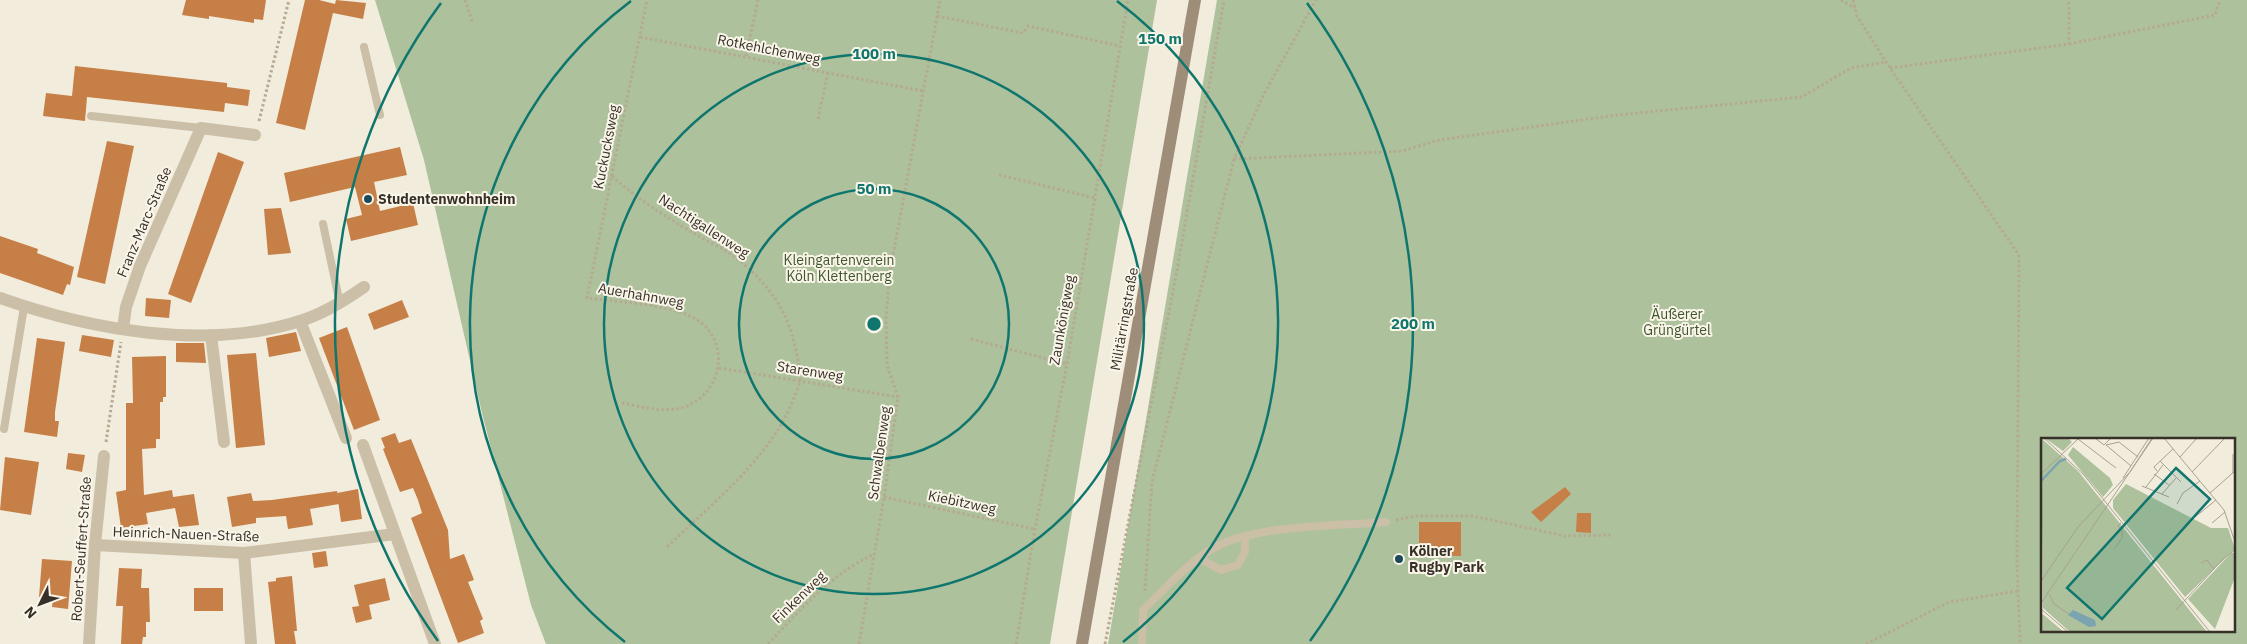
<svg xmlns="http://www.w3.org/2000/svg" width="2247" height="644" font-family="'IBM Plex Sans',sans-serif">
	<rect width="100%" height="100%" fill="#f2ecdc"/>
	<!-- green -->
	<g fill="#adc19c" fill-rule="evenodd">
		<polygon points="375,0 1157,0 1050,644 546,644 531,605 482,413 424,160"/>
		<path d="M1217,0H2247V644H1108ZM2042,439H2233V630H2042Z"/>
	</g>
	<!-- building -->
	<g fill="#c67f46">
		<polygon points="186,0 266,0 263,20 254,19 254,23 209,16 209,19 182,15"/>
		<polygon points="305,0 319,0 335,4 336,0 366,3 363,19 333,13 305,130 276,123"/>
		<polygon points="75,66 227,83 227,87 250,90 248,106 225,103 224,112 87,97 85,121 43,116 46,93 72,96"/>
		<polygon points="107,141 134,146 105,284 77,277"/>
		<polygon points="400,147 407,175 374,182 380,211 413,203 418,225 351,241 346,219 362,215 355,187 290,202 284,173"/>
		<polygon points="218,152 244,162 191,303 168,294"/>
		<polygon points="281,208 291,253 268,255 264,209"/>
		<polygon points="0,236 38,249 37,253 74,267 70,285 67,284 63,295 0,273"/>
		<polygon points="146,298 171,300 169,318 145,316"/>
		<polygon points="402,300 409,317 374,330 368,314"/>
		<polygon points="347,327 380,420 354,430 319,338"/>
		<polygon points="296,332 301,351 269,357 266,338"/>
		<polygon points="82,335 114,340 111,357 79,351"/>
		<polygon points="37,338 65,342 55,412 55,421 59,421 57,437 24,432"/>
		<polygon points="176,343 204,343 206,363 176,362"/>
		<polygon points="256,353 265,445 236,448 227,355"/>
		<polygon points="166,356 166,397 163,397 163,402 160,402 160,439 156,439 156,448 142,449 144,495 172,490 173,497 194,494 199,525 179,527 175,508 146,513 148,524 121,528 116,492 126,490 126,403 133,403 132,357"/>
		<polygon points="395,433 399,443 411,439 448,530 450,559 464,554 474,580 468,582 483,619 480,621 484,633 458,643 411,518 422,513 418,500 413,488 400,492 383,449 385,448 381,438"/>
		<polygon points="68,453 85,455 82,472 66,469"/>
		<polygon points="5,457 39,462 31,515 0,510"/>
		<polygon points="1565,487 1571,494 1541,522 1531,512"/>
		<polygon points="358,489 362,519 341,522 337,493"/>
		<polygon points="337,491 339,504 310,509 313,525 288,529 286,516 256,518 256,523 232,527 227,497 251,493 253,501 272,500"/>
		<polygon points="1577,513 1591,513 1591,533 1576,532"/>
		<polygon points="1419,522 1461,522 1461,556 1419,555"/>
		<polygon points="326,551 328,566 314,568 312,553"/>
		<polygon points="42,559 72,561 68,609 52,607 53,598 39,597"/>
		<polygon points="119,568 142,569 141,588 149,588 150,622 146,622 146,637 143,637 142,644 121,644 123,606 116,606"/>
		<polygon points="292,576 297,631 294,631 296,644 275,644 268,582 276,581 276,578"/>
		<polygon points="385,578 390,600 369,605 372,619 356,623 352,607 359,606 354,585"/>
		<rect x="194" y="588" width="29" height="23"/>
	</g>
	<g fill="none" stroke-linecap="round" stroke-linejoin="round">
		<!-- path -->
		<g stroke="#b6a992" stroke-width="3" stroke-dasharray="2.5 2.5" stroke-linecap="butt">
			<polyline points="465,0 473,23"/>
			<polyline points="1841,0 1855,8"/>
			<polyline points="1853,0 1857,16 1890,68 2019,255 2017,563 2020,644"/>
			<polyline points="937,16 1023,33 1028,26 1120,46"/>
			<polyline points="640,37 923,91"/>
			<polyline points="2069,44 2215,15 2220,0"/>
			<polyline points="746,56 758,0"/>
			<polyline points="1890,68 2069,44 2069,0"/>
			<polyline points="818,119 828,72"/>
			<polyline points="259,121 289,0"/>
			<polyline points="1234,159 1402,151 1439,140 1617,115 1802,97 1851,68 1886,62"/>
			<polyline points="999,175 1095,198"/>
			<path d="M612,176C637,199 666,217 695,234C708,242 723,248 735,257C762,278 784,304 793,338C796,351 800,366 800,379C800,385 796,392 794,397C774,455 709,506 666,548"/>
			<polyline points="971,339 1067,364"/>
			<polyline points="719,368 898,397"/>
			<path d="M622,403C642,407 667,414 687,406C723,391 731,341 696,319C670,304 618,302 587,298L647,0"/>
			<polyline points="106,442 121,342"/>
			<polyline points="884,497 1035,529"/>
			<polyline points="1396,520 1416,516 1473,516 1565,536 1611,535"/>
			<polyline points="1145,591 1152,482 1234,159 1264,94 1316,0"/>
			<path d="M768,644C801,609 830,575 874,554"/>
			<polyline points="859,644 884,497 898,397 887,365 886,318 890,272 940,0"/>
			<polyline points="1016,644 1035,529 1067,364 1128,0"/>
			<polyline points="1105,644 1178,265 1224,0"/>
			<polyline points="1866,644 1949,602 2018,591"/>
		</g>
		<!-- lane -->
		<g stroke="#cbbfa8" stroke-width="8">
			<polyline points="364,47 380,115"/>
			<polyline points="91,116 201,128"/>
			<polyline points="323,224 340,304"/>
			<polyline points="4,429 24,307"/>
			<polyline points="1199,558 1221,570 1238,565 1245,552 1245,537"/>
			<path d="M1142,644L1143,610C1167,587 1192,557 1222,544C1263,525 1340,526 1386,522"/>
		</g>
		<!-- street -->
		<g stroke="#cbbfa8" stroke-width="12">
			<path d="M0,298C90,330 206,351 300,321C323,314 344,301 364,287"/>
			<polyline points="300,321 346,438"/>
			<polyline points="123,329 126,307 140,266 201,128 255,135"/>
			<polyline points="211,335 224,442"/>
			<polyline points="363,445 435,644"/>
			<polyline points="95,545 244,553 395,534"/>
			<polyline points="244,553 251,644"/>
			<polyline points="89,644 95,545 104,456"/>
		</g>
		<!-- secondary -->
		<polyline stroke="#9e8e79" stroke-width="12" points="1082,644 1195,0"/>
	</g>
	<!-- distance rings -->
	<g fill="none" stroke="#0f766e" stroke-width="2.5">
		<circle cx="874" cy="324" r="135"/>
		<circle cx="874" cy="324" r="270"/>
		<path d="M625 642A404 404 0 0 1 631 1M1117 1A404 404 0 0 1 1123 642"/>
		<path d="M438 641A539 539 0 0 1 441 3M1307 3A539 539 0 0 1 1310 641"/>
	</g>
	<!-- markers -->
	<g fill="#1d4959" stroke="#faf5e9" stroke-width="2">
		<circle cx="368" cy="199" r="5"/>
		<circle cx="1399" cy="559" r="5"/>
	</g>
	<g text-anchor="middle" stroke-width="4" stroke-linejoin="round" paint-order="stroke">
		<!-- street labels -->
		<g font-size="14" fill="#373028" stroke="#faf5e9">
			<text transform="translate(769 49) rotate(11)" y="5">Rotkehlchenweg</text>
			<text transform="translate(606 147) rotate(-79)" y="5">Kuckucksweg</text>
			<text transform="translate(144 222) rotate(-67)" y="5">Franz-Marc-Straße</text>
			<text transform="translate(704 226) rotate(33)" y="5">Nachtigallenweg</text>
			<text transform="translate(641 295) rotate(10)" y="5">Auerhahnweg</text>
			<text transform="translate(1124 319) rotate(-80)" y="5">Militärringstraße</text>
			<text transform="translate(1062 320) rotate(-80)" y="5">Zaunkönigweg</text>
			<text transform="translate(810 371) rotate(9)" y="5">Starenweg</text>
			<text transform="translate(879 453) rotate(-82)" y="5">Schwalbenweg</text>
			<text transform="translate(962 502) rotate(12)" y="5">Kiebitzweg</text>
			<text transform="translate(186 534) rotate(2)" y="5">Heinrich-Nauen-Straße</text>
			<text transform="translate(81 549) rotate(-86)" y="5">Robert-Seuffert-Straße</text>
			<text transform="translate(799 597) rotate(-44)" y="5">Finkenweg</text>
		</g>
		<!-- poi labels -->
		<g font-size="14" font-weight="bold" fill="#373028" stroke="#faf5e9" text-anchor="start">
			<text x="378" y="204">Studentenwohnheim</text>
			<text x="1409" y="556">Kölner<tspan x="1409" dy="16">Rugby Park</tspan></text>
		</g>
		<!-- park labels -->
		<g font-size="14" fill="#3e562c" stroke="#faf5e9">
			<text x="839" y="265">Kleingartenverein<tspan x="839" dy="16">Köln Klettenberg</tspan></text>
			<text x="1677" y="319">Äußerer<tspan x="1677" dy="16">Grüngürtel</tspan></text>
		</g>
	</g>
	<!-- overview -->
	<g transform="translate(2041 438)">
		<rect width="194" height="194" fill="#f2ecdc"/>
		<path d="M0,0L37,33L166,194H29L2,170ZM4,0H27L31,4L22,13ZM32,9L69,40L72,47L62,59L27,17ZM85,46L170,90H187L194,111L144,159L72,70V62ZM190,115H194V139L174,191L147,161ZM0,175L4,178L23,194H0Z" fill="#adc19c"/>
		<path d="M32,172L54,182L55,188L48,189L27,177Z" fill="#7ba3b0"/>
		<path fill="none" stroke="#7ba3b0" stroke-width="2.5" d="M0,43L19,23L25,21"/>
		<path fill="none" stroke="#a7a194" stroke-width="1" d="M3,0L42,36L169,194M54,0L63,7L70,0M123,0L183,72L194,104M151,0H168M37,1L75,30M192,16V35M139,19L155,1M119,23L140,44M90,28L65,7L78,4L97,19M116,33L113,29L132,11M151,34L184,0M0,36L38,0M113,36L128,47M82,40L108,0M101,48L128,59M105,49L122,27M169,55L194,33M121,56L135,40M136,66L142,55L159,43M154,79L175,62M171,85L184,74M74,110L81,100V93L77,88L80,85M160,125L166,122L173,131M0,143L37,89L89,34L111,0M8,156L13,166L28,176M0,165L112,0M0,171L27,194M135,172L182,121L194,112"/>
		<path fill="#0f766e" fill-opacity="0.15" stroke="#0f766e" stroke-width="2.5" d="M135,30L169,61L61,181L26,150Z"/>
		<rect width="194" height="194" fill="none" stroke="#373028" stroke-width="2.5"/>
	</g>
	<circle cx="874" cy="324" r="8" fill="#0f766e" stroke="#faf5e9" stroke-width="2.5"/>
	<g font-size="15" text-anchor="middle" font-weight="bold" fill="#0f766e" stroke="#faf5e9" stroke-width="4" stroke-linejoin="round" paint-order="stroke">
		<text x="1160" y="44">150 m</text>
		<text x="874" y="59">100 m</text>
		<text x="874" y="194">50 m</text>
		<text x="1413" y="329">200 m</text>
	</g>
	<!-- north arrow -->
	<g transform="translate(40 604) rotate(228)" stroke="#faf5e9" stroke-width="4" paint-order="stroke">
	<path d="M0-4L9 19L0 12L-9 19Z" fill="#373028"/>
	<text y="-8" font-size="14" font-weight="bold" text-anchor="middle" fill="#373028">N</text>
	</g>
</svg>
